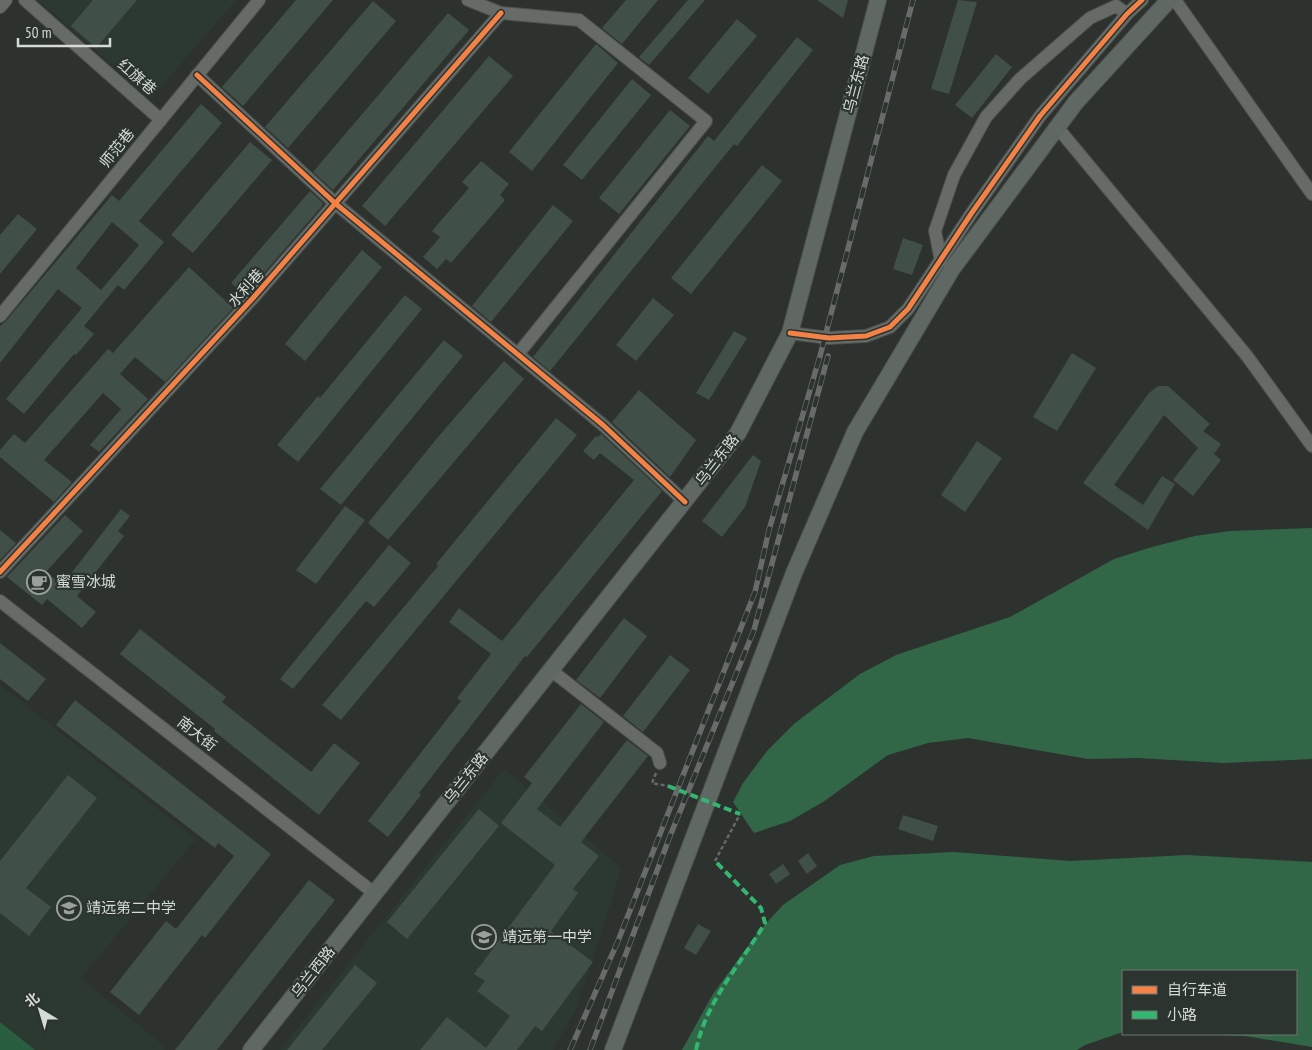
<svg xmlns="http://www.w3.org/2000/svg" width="1312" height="1050" font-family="'PT Sans Narrow','Noto Sans SC',sans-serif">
	<rect width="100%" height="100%" fill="#2d322f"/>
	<!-- built -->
	<g fill="#2c3931">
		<polygon points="38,0 236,0 151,98"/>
		<polygon points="0,685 196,839 81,978 165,1047 163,1050 0,1050"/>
		<polygon points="504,769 622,868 577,1007 553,1050 280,1050"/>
	</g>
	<!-- green -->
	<polygon fill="#2a5e40" points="0,1022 35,1050 0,1050"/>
	<!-- forest -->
	<g fill="#316747">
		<polygon points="1312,528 1312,759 1224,763 1138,758 1088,759 968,738 928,743 888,755 823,802 790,821 754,833 733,802 743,783 767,751 795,723 860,674 896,655 1010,617 1114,559 1152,547 1195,536 1230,531"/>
		<polygon points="954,852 1070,861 1187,855 1312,862 1312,1047 1245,1036 1190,1034 1296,1034 1296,971 1123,971 1123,1032 1085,1045 1077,1050 682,1050 713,994 759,931 783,905 840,865 874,856"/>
	</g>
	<!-- building -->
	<g fill="#404f47" fill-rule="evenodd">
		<polygon points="93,0 137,0 96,48 71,26"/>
		<polygon points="296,0 333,0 243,106 222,87"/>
		<polygon points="626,0 658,0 622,44 602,28"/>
		<polygon points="688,0 705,0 649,65 639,57"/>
		<polygon points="817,0 848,0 843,18"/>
		<polygon points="958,0 977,2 949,94 931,89"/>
		<polygon points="373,1 396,21 288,148 265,127"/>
		<polygon points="448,13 469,30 333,190 313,172"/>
		<polygon points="737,19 757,36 708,94 688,78"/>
		<polygon points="797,37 813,50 737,146 734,144 550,371 533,357 708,136 714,141"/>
		<polygon points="596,44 618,63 532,171 509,152"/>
		<polygon points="996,54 1012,67 972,118 955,105"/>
		<polygon points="489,56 513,76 385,226 362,206"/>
		<polygon points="632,79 651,95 582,180 563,165"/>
		<path d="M201,104L222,123L139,221L164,242L124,290L118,285L84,326L94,334L76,355L74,354L24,414L6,399L82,308L58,289L0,363V326L6,321L112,195L119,201ZM112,222L139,245L101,290L76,268Z"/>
		<polygon points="670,110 690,126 619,214 599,198"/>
		<polygon points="250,142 272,160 193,253 171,235"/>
		<polygon points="481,161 509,184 500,195 505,200 451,263 446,259 437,269 423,257 440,237 432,231 469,188 462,182"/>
		<polygon points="762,165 782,181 691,294 671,278"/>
		<polygon points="310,191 323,203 322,206 245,295 231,283"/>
		<polygon points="553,205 573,221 491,322 472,306"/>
		<polygon points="18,214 37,229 0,274 0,235"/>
		<polygon points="903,238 923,245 912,275 893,269"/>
		<polygon points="362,250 382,267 305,361 285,344"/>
		<polygon points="189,267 233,308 165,382 135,357 120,374 148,399 99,452 90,445 121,409 103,393 44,460 72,482 54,502 0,457 0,450 14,434 25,443 108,349 113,353"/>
		<polygon points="405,295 422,309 298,462 277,445 318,396 320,398"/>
		<polygon points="653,298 674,315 636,361 616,345"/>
		<polygon points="734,331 747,338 709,400 696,393"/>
		<polygon points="444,340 463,356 341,505 320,489"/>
		<polygon points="1072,353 1096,368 1057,431 1033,417"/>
		<polygon points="504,361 524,379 388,540 368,523 438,437"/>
		<polygon points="1158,386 1168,386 1210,424 1203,431 1221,444 1214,454 1221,460 1193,496 1173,480 1198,448 1164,415 1114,485 1143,505 1162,476 1175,484 1148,530 1083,483 1149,393"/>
		<polygon points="639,390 696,440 670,477 612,422"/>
		<polygon points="556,418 577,435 341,720 322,705 438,566 436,564"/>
		<polygon points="601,434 662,491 527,657 525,656 419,793 421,795 388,837 368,821 461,701 457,698 491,654 449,622 459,608 502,641 634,480 600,453 594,460 583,451 596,436 598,437"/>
		<polygon points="977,441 1002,458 965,512 941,495"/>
		<polygon points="753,455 761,461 745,507 722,537 702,521"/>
		<polygon points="345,506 365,520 316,584 296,570"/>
		<polygon points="121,509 130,516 118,531 124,536 77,596 96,612 82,628 47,599 42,605 7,577 65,515 83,531 46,572 62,585"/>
		<polygon points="0,530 16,543 0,560"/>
		<polygon points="389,545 411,563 374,607 366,601 293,689 280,679"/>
		<polygon points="624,618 647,636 600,698 576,680"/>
		<polygon points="140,629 226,697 222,702 311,772 334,743 360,763 319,815 214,731 215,729 120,654"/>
		<polygon points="0,643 46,679 28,701 0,679"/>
		<polygon points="670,655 690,670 643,732 623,716"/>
		<polygon points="75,700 271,854 205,938 202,935 139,1015 110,992 166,921 176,929 234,856 218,843 215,848 56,725"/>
		<polygon points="581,704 604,722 537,809 560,827 627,740 648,756 581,842 599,856 573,889 578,893 551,931 593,962 542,1031 535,1026 517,1050 420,1050 447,1017 486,1048 510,1016 477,991 485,981 474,974 555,865 501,823 532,783 524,777"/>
		<polygon points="68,775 97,798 26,888 51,907 29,936 0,913 0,861"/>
		<polygon points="479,809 499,826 407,939 387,922"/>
		<polygon points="903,815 938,826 933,841 898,829"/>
		<polygon points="808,853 817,866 807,874 798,861"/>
		<polygon points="783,864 790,874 776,884 769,874"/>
		<polygon points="309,880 335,900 217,1050 175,1050"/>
		<polygon points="698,924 711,931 696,955 684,948"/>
		<polygon points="355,965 377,983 322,1050 287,1050"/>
	</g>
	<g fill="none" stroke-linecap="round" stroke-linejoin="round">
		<defs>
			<g id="minor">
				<polyline points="25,0 161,120"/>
				<polyline points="468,0 501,13 579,20 706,121 518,354"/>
				<polyline points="1175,0 1312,194"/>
				<polyline points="0,7 6,0"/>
				<polyline points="197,75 336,204 603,425 685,502"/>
				<polyline points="1057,127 1247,356 1312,446"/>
				<polyline points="941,261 935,231 954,175 986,117 1020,79 1090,18 1116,6 1127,14"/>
				<polyline points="0,316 259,0"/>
				<polyline points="790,333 829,338 866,336 890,327 908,309 971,214 1040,116 1127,14 1142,0"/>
				<polyline points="0,572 253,298 501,13"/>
				<polyline points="0,601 374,893"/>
				<polyline points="552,671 657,753 660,763"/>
			</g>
			<g id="major">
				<polyline points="251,1050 738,433 790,333 878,0"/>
				<polyline points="613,1050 794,573 855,432 952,269 1076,102 1169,0"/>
			</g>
		</defs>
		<!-- minor casing -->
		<use href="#minor" stroke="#4b504d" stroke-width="14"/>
		<!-- major casing -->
		<use href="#major" stroke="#4b504d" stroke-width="18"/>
		<!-- path -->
		<g stroke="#656966" stroke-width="2.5" stroke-dasharray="4 2.5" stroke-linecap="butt">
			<polyline points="656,773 652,783 668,786"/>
			<polyline points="715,861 740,814"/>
		</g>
		<!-- minor -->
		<use href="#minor" stroke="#676b68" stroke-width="12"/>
		<!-- major -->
		<use href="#major" stroke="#606863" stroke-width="16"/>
		<defs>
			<g id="rail">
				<polyline points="570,1050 618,941 755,592 769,530 820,356 913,0"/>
				<polyline points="590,1050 670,836 754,630 828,356"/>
			</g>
		</defs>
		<!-- rail casing -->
		<use href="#rail" stroke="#686b69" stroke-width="5.5"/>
		<!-- rail -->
		<use href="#rail" stroke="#2b342e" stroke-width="4" stroke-dasharray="11" stroke-linecap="butt"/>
		<!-- quiet -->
		<g stroke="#33b770" stroke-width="4" stroke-dasharray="8 4" stroke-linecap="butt">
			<polyline points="668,786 740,814"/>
			<path d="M696,1050C706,1001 741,964 765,923L761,908L715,861"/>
		</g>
		<defs>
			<g id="cycleway">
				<polyline points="197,75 336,204 603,425 685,502"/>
				<polyline points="790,333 829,338 866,336 890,327 908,309 971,214 1040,116 1127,14 1142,0"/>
				<polyline points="0,572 253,298 501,13"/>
			</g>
		</defs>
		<!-- cycleway casing -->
		<use href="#cycleway" stroke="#2b342e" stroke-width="8"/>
		<!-- cycleway -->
		<use href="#cycleway" stroke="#f48246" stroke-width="5"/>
	</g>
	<!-- icons -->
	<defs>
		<symbol id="cafe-ring" viewBox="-11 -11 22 22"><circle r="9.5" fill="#2b342e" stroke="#9aa09c" stroke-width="1.5"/><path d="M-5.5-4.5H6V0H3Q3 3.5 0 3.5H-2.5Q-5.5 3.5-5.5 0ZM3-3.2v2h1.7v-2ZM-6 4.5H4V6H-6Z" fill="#9aa09c"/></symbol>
		<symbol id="school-ring" viewBox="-11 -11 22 22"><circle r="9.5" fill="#2b342e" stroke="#9aa09c" stroke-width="1.5"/><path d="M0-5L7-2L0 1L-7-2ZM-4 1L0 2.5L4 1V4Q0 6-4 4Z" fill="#9aa09c"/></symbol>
	</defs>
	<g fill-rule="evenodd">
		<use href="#cafe-ring" x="25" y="568" width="28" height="28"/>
		<use href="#school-ring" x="55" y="894" width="28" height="28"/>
		<use href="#school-ring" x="470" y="923" width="28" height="28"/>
	</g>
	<g text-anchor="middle" stroke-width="4.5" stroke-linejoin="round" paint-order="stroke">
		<!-- street labels -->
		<g font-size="15" fill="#d5dbd7" stroke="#2b342e">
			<text transform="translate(137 77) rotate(41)" y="5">红旗巷</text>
			<text transform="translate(856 84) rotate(-75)" y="5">乌兰东路</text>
			<text transform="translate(117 148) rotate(-51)" y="5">师范巷</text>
			<text transform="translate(246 288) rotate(-48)" y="5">水利巷</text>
			<text transform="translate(717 460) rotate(-52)" y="5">乌兰东路</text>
			<text transform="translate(197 734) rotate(38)" y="5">南大街</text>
			<text transform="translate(466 778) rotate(-51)" y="5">乌兰东路</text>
			<text transform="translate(313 972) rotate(-52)" y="5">乌兰西路</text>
		</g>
		<!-- poi labels -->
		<g font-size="15" fill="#d5dbd7" stroke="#2b342e" text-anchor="start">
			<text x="56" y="587">蜜雪冰城</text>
			<text x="86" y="913">靖远第二中学</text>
			<text x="502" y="942">靖远第一中学</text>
		</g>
	</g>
	<!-- legend -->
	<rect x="1122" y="970" width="175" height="65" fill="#2b342e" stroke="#6f7772"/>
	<rect x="1132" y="986" width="25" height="8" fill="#f48246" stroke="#6f7772"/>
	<text x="1167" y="995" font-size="15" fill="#d5dbd7">自行车道</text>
	<rect x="1132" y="1011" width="25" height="8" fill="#33b770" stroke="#6f7772"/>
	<text x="1167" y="1020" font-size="15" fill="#d5dbd7">小路</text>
	<!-- north arrow -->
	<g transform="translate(40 1010) rotate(322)" stroke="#2b342e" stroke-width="4" paint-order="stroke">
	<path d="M0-4L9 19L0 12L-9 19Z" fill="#d5dbd7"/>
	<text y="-8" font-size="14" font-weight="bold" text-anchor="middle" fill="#d5dbd7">北</text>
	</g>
	<!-- scale -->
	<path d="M18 38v8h92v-8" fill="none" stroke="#d5dbd7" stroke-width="2.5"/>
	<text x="25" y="38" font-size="15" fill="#d5dbd7" stroke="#2b342e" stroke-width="4" paint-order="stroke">50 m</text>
</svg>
